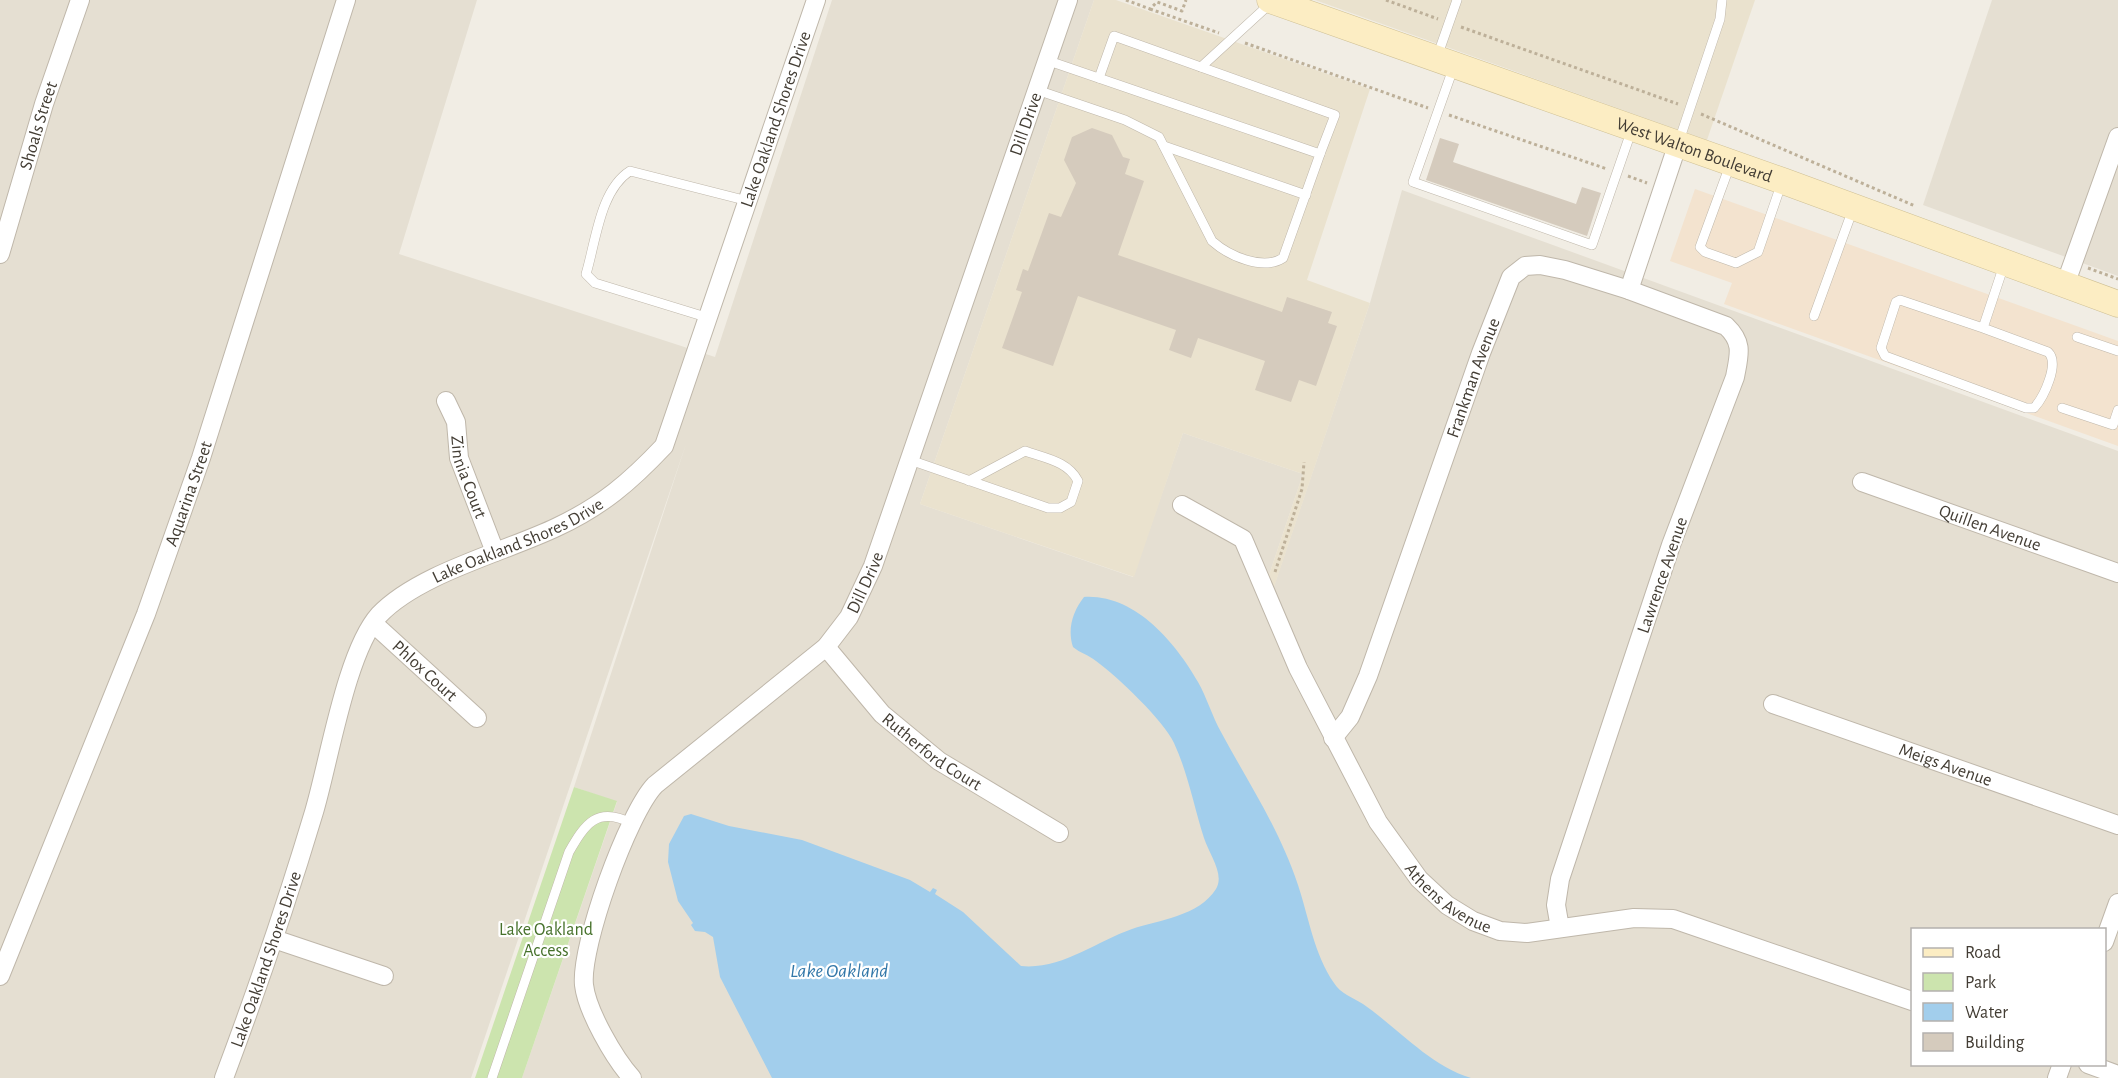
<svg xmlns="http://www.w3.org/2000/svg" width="2118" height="1078" font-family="'Alegreya Sans',sans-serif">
	<rect width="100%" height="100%" fill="#f1ede4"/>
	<!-- residential -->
	<g fill="#e5dfd2" fill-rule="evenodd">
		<path d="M0,0H477L399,254L715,357L832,0H1094L920,504L1133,577L1183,433L1303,474L1267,581L1273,589L1370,303L1402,190L2118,451V1078H522L617,802L574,787L686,444L471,1078H0ZM1912,930H2104V1064H1912Z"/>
		<polygon points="1992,0 2118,0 2118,276 1923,205"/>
	</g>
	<!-- commercial -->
	<polygon fill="#f3e3cf" points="1695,189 2118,341 2118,446 1724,304 1732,283 1670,261"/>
	<!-- education -->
	<g fill="#eae2ce">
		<polygon points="1094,0 1116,0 1370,89 1307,280 1370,303 1273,590 1267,581 1303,474 1183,433 1134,577 920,504"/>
		<polygon points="1315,0 1755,0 1707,140"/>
	</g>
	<!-- green -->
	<polygon fill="#cce4ae" points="574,787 617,801 522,1078 475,1078"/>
	<!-- water -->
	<path fill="#a2ceec" d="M1084,597C1135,594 1175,642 1198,682C1207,698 1212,716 1221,732C1249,784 1279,828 1298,885C1309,918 1314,954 1334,983C1340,993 1353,998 1363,1004C1399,1029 1429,1065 1471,1078H772L720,977L713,937L705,932L695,931L691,925L693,923L678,901L668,862L669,844L684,816L691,814L729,826L802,840L910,880L930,892L933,888L937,890L935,894L963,912L1021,966C1061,970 1095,942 1132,929C1159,920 1199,916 1216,889C1225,874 1209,854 1204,838C1194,807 1188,773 1174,743C1164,721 1117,676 1096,661C1089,655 1080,653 1073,647C1067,629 1073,611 1084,597Z"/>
	<!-- building -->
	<g fill="#d5cbbd">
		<polygon points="1092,128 1112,135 1123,157 1130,159 1125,174 1144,181 1118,255 1282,312 1287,297 1332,312 1328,323 1337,326 1316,386 1299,380 1291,402 1255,390 1265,361 1198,338 1191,358 1169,350 1176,330 1078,296 1053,366 1002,348 1022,292 1016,290 1023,269 1028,271 1049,213 1061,217 1076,183 1064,160 1072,137"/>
		<polygon points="1440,138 1459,144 1453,162 1576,204 1582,187 1601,193 1587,236 1426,180"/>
	</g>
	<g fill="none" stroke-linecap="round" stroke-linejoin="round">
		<defs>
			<g id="service">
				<polyline points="1437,57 1457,0"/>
				<polyline points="1454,66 1413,182 1592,245 1632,129"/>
				<polyline points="1201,67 1272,2"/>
				<polyline points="1099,78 1114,36 1335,115 1320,154"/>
				<path d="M1037,90L1125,120L1159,137L1212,241C1229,256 1263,271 1283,258L1320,154L1046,60"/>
				<polyline points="1679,141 1720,19 1722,0"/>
				<polyline points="1164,146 1306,195"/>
				<polyline points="1730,165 1700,247 1705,252 1736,263 1758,252 1782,182"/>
				<polyline points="1814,316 1853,209"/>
				<path d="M709,318L595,283L586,274C596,241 600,190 630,171L748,201"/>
				<path d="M1983,328L1900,300L1896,302L1881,348L1885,356L2026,408H2034C2044,397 2060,363 2048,352L1983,328L2004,265"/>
				<polyline points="2077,337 2118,351"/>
				<polyline points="2062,408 2113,425 2118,410"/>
				<path d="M910,460L1048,508H1060L1071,502L1078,481C1068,461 1044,458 1025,451L969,481"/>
				<path d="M492,1078L569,852C585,824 597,806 631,823"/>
			</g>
			<g id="minor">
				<path id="s1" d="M0,254L44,104L80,0"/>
				<polyline points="2065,285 2118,137"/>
				<polyline points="1629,290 1678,143"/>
				<path id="s2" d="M446,401L456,422L459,458L495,552"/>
				<path id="s3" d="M1862,482L2118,573"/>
				<path id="s4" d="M1182,505L1243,539L1298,668L1378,822L1419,879L1447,905L1473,921L1500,931L1527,933L1634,918L1673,919L1912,1001"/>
				<path id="s5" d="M374,624L477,718"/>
				<path id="s6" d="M826,647L882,714L939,761L1059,833"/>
				<path id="s7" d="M1773,704L2118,825"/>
				<path id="s8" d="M1333,738L1350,717L1368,676L1481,353L1511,277L1525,266L1540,265L1565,270L1629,290L1726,326C1744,343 1739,355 1735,377L1671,545L1560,879L1556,905L1560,928"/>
				<polyline points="274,939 384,976"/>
				<polyline points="2104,942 2118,903"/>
				<path id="s9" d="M0,976L146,614L201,458L346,0"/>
				<polyline points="2088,1064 2118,1075"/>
				<path id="s10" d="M224,1078C257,990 287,902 314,812C329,762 346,652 379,615C419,573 505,552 557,527C602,506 630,482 664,446L816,0"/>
				<path id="s11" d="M632,1078C614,1058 587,1011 584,985C580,946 628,813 655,785L826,647L849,617L873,566L1068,0"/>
				<polyline points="2057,1078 2062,1064"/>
			</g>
			<g id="secondary">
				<path id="s12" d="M1270,0L1783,181L2118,304"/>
			</g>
		</defs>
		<!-- service casing -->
		<use href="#service" stroke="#bfb7aa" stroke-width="10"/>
		<!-- minor casing -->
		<use href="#minor" stroke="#bfb7aa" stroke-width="20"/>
		<!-- secondary casing -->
		<use href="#secondary" stroke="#cfc095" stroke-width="27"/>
		<!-- path -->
		<g stroke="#bdb099" stroke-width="3" stroke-dasharray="3 3" stroke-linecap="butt">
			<polyline points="1126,0 1150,9 1157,2 1182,11 1186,0"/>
			<polyline points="1386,0 1438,19"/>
			<polyline points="1150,9 1219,33"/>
			<polyline points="1461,27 1678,104"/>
			<polyline points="1245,43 1428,108"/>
			<polyline points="1701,114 1915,206"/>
			<polyline points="1449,115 1607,169"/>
			<polyline points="1628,176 1647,183"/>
			<polyline points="2088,268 2118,279"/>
			<polyline points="1275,572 1302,489 1304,462"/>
		</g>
		<!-- service -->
		<use href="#service" stroke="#fff" stroke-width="9"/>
		<!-- minor -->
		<use href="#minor" stroke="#fff" stroke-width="18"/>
		<!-- secondary -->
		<use href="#secondary" stroke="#fcedc3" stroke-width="26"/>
	</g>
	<g text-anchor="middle" stroke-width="4.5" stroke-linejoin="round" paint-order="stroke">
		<!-- street labels -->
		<g font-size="18" fill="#433d34" stroke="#fff">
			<text dy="6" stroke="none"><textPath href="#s10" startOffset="1170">Lake Oakland Shores Drive</textPath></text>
			<text dy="6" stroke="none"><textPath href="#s11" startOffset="1102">Dill Drive</textPath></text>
			<text dy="6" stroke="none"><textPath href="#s1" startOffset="134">Shoals Street</textPath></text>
			<text dy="6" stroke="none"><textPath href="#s12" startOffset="450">West Walton Boulevard</textPath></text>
			<text dy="6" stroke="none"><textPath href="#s8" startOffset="388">Frankman Avenue</textPath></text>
			<text dy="6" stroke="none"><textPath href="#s2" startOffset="80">Zinnia Court</textPath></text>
			<text dy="6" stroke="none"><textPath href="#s9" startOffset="518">Aquarina Street</textPath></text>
			<text dy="6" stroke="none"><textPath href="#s3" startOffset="136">Quillen Avenue</textPath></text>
			<text dy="6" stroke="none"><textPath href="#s10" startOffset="648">Lake Oakland Shores Drive</textPath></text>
			<text transform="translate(1662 575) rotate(-71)" y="6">Lawrence Avenue</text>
			<text dy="6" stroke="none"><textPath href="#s11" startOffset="616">Dill Drive</textPath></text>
			<text dy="6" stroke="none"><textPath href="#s5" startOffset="69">Phlox Court</textPath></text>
			<text dy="6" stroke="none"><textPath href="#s6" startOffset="150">Rutherford Court</textPath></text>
			<text dy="6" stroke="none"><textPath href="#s7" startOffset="183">Meigs Avenue</textPath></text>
			<text dy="6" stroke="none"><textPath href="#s4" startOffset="489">Athens Avenue</textPath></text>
			<text dy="6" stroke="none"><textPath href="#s10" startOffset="126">Lake Oakland Shores Drive</textPath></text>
		</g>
		<!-- park labels -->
		<g font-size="18" fill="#46712b" stroke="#fff">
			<text x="546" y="935">Lake Oakland<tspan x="546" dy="21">Access</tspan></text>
		</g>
		<!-- water labels -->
		<g font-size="20" font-style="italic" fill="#3378a9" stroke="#fff">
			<text x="839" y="977">Lake Oakland</text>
		</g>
	</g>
	<!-- legend -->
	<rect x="1911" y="928" width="195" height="138" fill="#ffffff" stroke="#b4b1ae" stroke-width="1.5"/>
	<rect x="1923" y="948" width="30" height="9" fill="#fcedc3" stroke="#b4b1ae" stroke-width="1.5"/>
	<text x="1965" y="958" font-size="18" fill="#433d34">Road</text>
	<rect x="1923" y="973" width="30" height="18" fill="#cce4ae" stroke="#b4b1ae" stroke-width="1.5"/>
	<text x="1965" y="988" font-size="18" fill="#433d34">Park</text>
	<rect x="1923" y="1003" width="30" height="18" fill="#a2ceec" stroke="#b4b1ae" stroke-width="1.5"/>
	<text x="1965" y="1018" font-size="18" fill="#433d34">Water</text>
	<rect x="1923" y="1033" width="30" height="18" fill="#d5cbbd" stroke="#b4b1ae" stroke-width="1.5"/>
	<text x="1965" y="1048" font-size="18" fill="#433d34">Building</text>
</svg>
